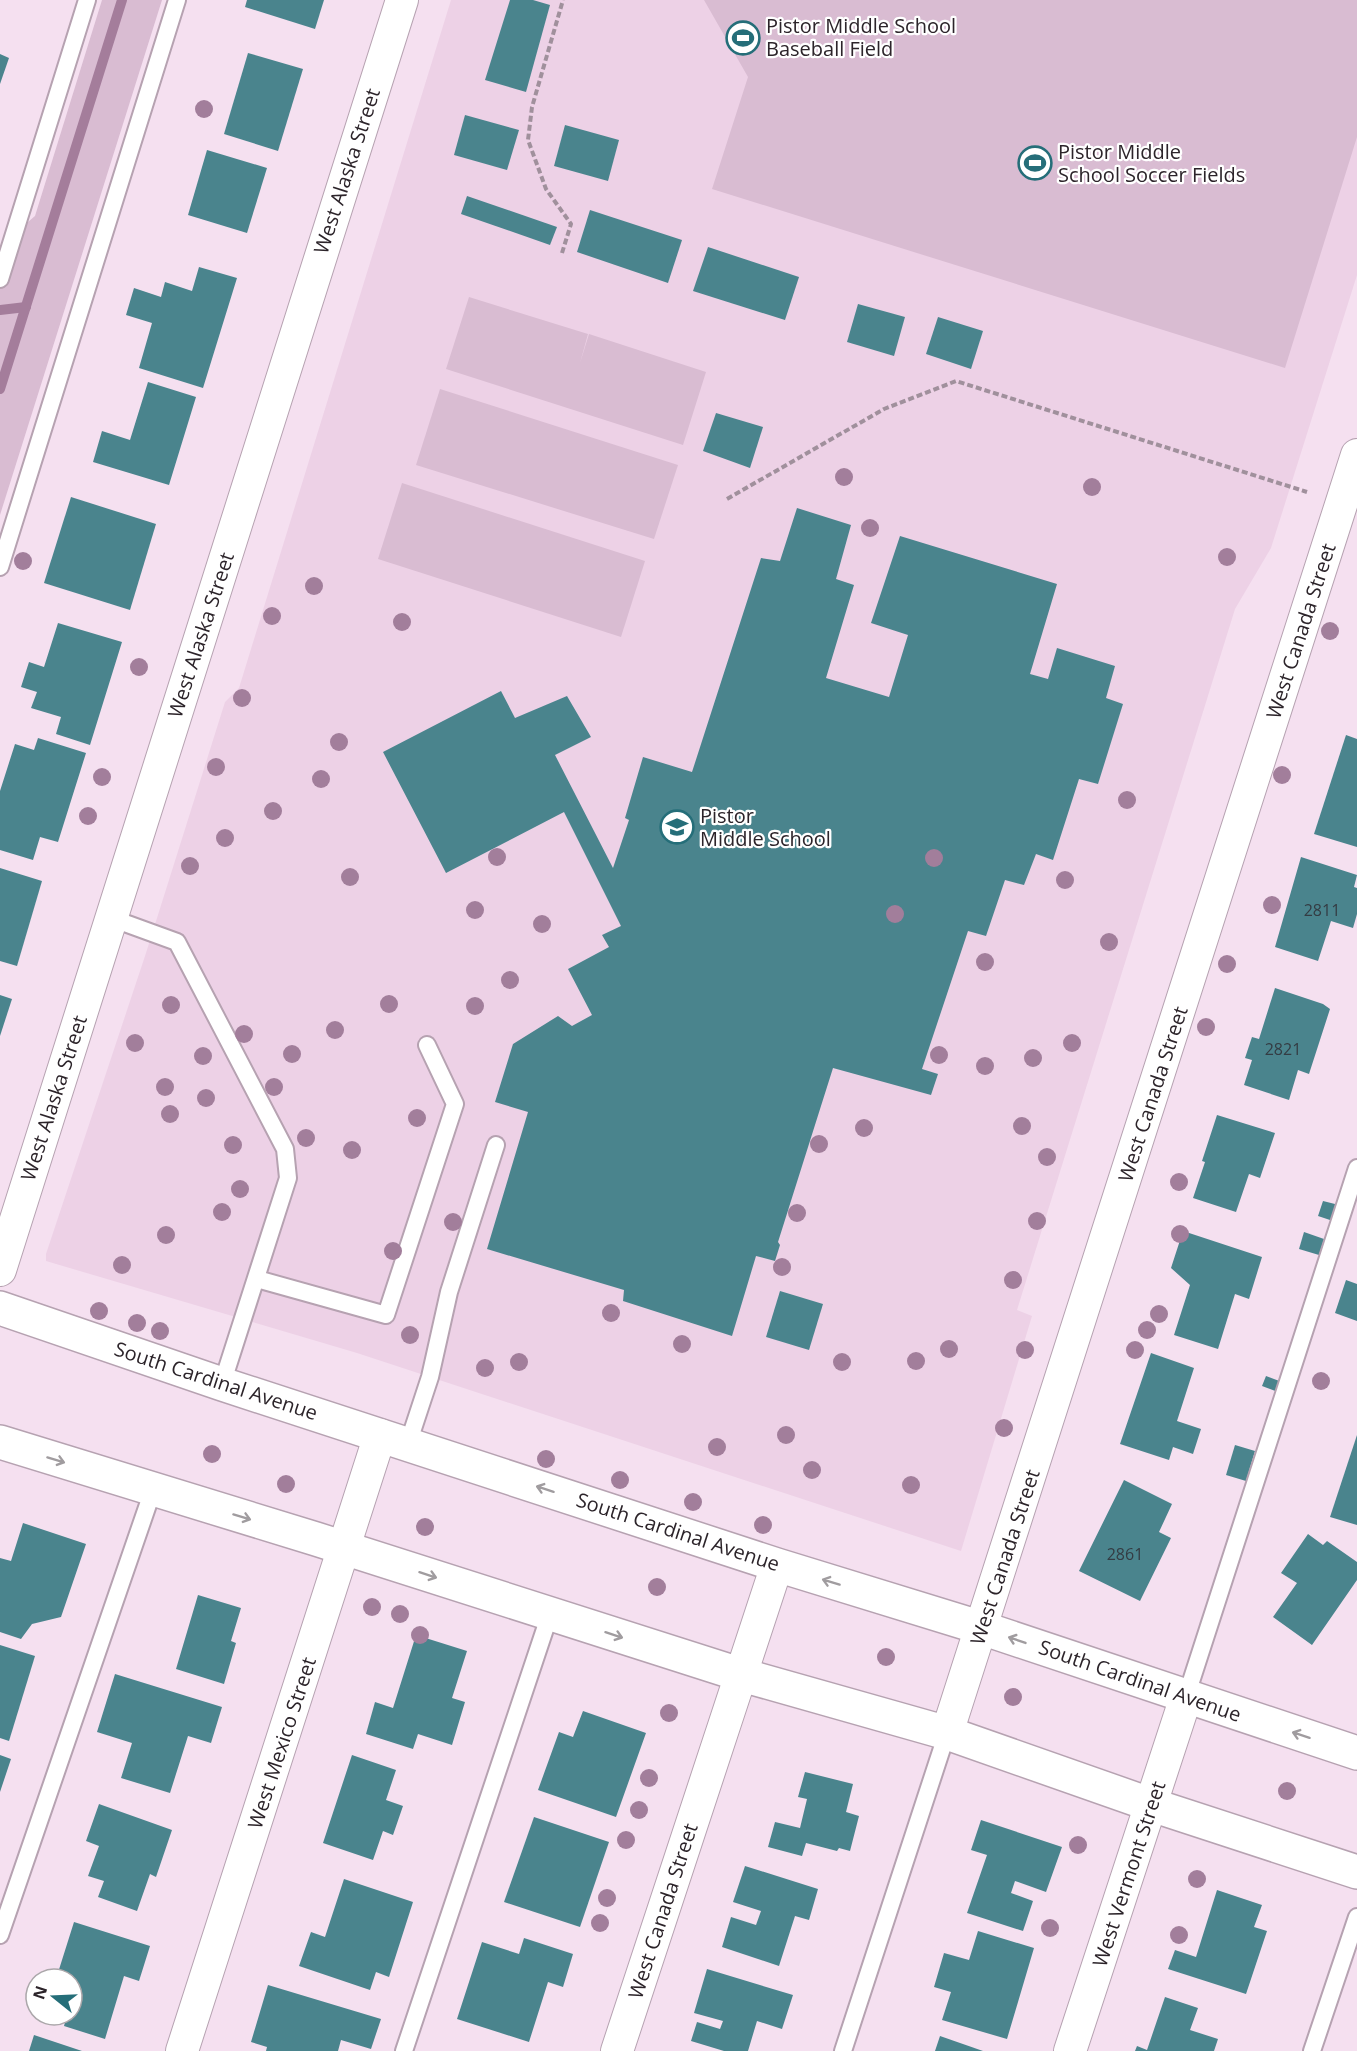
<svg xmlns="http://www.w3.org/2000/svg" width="1357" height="2051" font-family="'Open Sans',sans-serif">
	<rect width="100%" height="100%" fill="#f5e0f0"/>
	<!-- built -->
	<polygon fill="#edd1e6" points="451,0 1357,0 1357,275 1271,548 1235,609 1017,1310 1032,1316 961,1551 357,1353 46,1261 46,1254 146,953 225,702 239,688"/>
	<!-- green -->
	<g fill="#d9bcd2">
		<polygon points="102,0 162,0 0,515 0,246 35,216"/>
		<polygon points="704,0 1357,0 1357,137 1285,368 712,189 748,77"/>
		<polygon points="469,297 588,334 580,363 589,334 706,372 683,445 446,369"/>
		<polygon points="440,389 678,465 654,539 416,465"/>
		<polygon points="402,483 645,561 621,637 378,559"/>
	</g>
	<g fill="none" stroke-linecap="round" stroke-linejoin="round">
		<!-- stream -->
		<g stroke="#a47d9b" stroke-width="10">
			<polyline points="0,310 26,307"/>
			<polyline points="0,389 122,0"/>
		</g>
	</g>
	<!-- building -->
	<g fill="#4a848d">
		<polygon points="247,0 324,0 315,29 245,7"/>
		<polygon points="510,0 533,0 550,5 526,92 485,80"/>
		<polygon points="248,53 303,69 278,151 224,134"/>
		<polygon points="0,54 9,58 0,84"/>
		<polygon points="465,115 519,130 507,170 454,155"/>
		<polygon points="565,125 619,140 608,181 554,166"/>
		<polygon points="207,150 267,168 247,233 188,215"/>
		<polygon points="467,196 557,227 550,245 461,214"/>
		<polygon points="590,210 682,240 668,283 577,252"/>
		<polygon points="708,247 799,277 785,320 693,291"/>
		<polygon points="199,267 237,278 203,388 139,368 152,323 126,315 134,288 161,297 165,282 192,291"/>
		<polygon points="858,304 905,317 894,356 847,342"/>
		<polygon points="938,317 983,331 971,369 926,354"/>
		<polygon points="148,382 196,397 169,485 93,462 102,431 130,440"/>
		<polygon points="716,413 763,427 750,468 703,451"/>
		<polygon points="71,497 156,524 130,610 44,583"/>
		<polygon points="797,508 851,525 836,579 854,585 826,678 889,697 908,635 871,623 900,536 1057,584 1030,674 1048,679 1057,648 1115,666 1106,698 1123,704 1098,784 1079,779 1053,860 1036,854 1024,885 1005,880 986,936 968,931 922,1069 938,1074 931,1095 833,1068 778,1242 780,1245 775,1261 756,1256 732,1336 623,1301 624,1290 487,1249 528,1112 495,1102 513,1044 558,1016 572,1026 592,1015 568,969 609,947 602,935 621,926 564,812 446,873 383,752 501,691 515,718 567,696 591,737 555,755 613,868 629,820 625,818 643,757 692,772 761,558 780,561"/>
		<polygon points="58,623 122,642 90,745 56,734 61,717 31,708 37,692 21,687 29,662 44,667"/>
		<polygon points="1346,735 1357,739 1357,847 1314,834"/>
		<polygon points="38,738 86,753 58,842 40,837 33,860 0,850 0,791 15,744 34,750"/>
		<polygon points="1301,857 1357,875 1354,887 1357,888 1357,914 1353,928 1331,921 1318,961 1275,947"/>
		<polygon points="0,868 42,881 17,966 0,961"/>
		<polygon points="1275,988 1323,1004 1330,1009 1309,1074 1298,1070 1289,1100 1244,1085 1252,1060 1245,1058 1252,1037 1259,1039"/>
		<polygon points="0,995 12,999 0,1036"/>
		<polygon points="1217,1115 1275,1133 1260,1178 1249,1174 1236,1212 1193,1198 1205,1162 1202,1161"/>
		<polygon points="1323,1201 1339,1205 1333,1221 1318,1216"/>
		<polygon points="1183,1231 1262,1257 1249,1299 1235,1294 1218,1349 1174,1335 1190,1285 1171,1268"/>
		<polygon points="1304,1232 1324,1239 1319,1255 1299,1249"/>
		<polygon points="1346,1280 1357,1284 1357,1321 1335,1313"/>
		<polygon points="780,1291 823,1304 809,1350 766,1337"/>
		<polygon points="1151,1353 1194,1368 1177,1421 1201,1429 1193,1454 1173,1447 1169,1460 1120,1444"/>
		<polygon points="1266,1376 1282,1382 1278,1392 1262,1386"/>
		<polygon points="1357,1435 1357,1525 1330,1517"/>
		<polygon points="1235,1445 1255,1451 1246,1481 1226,1475"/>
		<polygon points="1124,1480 1172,1504 1159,1532 1171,1538 1140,1601 1079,1571"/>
		<polygon points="23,1523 86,1544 61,1617 32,1624 21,1639 0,1632 0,1558 11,1561"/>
		<polygon points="1308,1534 1323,1545 1327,1541 1357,1562 1357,1580 1312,1645 1273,1617 1297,1583 1281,1573"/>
		<polygon points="198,1595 241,1608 231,1641 236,1643 224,1684 176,1669"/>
		<polygon points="416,1635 467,1651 452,1698 465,1702 452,1745 418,1734 413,1749 366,1734 375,1702 393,1708"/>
		<polygon points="0,1645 35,1656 9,1741 0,1738"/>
		<polygon points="115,1674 222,1707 211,1743 188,1736 170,1793 121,1778 132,1743 97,1732"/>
		<polygon points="583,1711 646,1733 616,1817 538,1790 559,1732 573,1737"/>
		<polygon points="0,1755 11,1759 0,1792"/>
		<polygon points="352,1755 396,1770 386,1800 403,1806 393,1835 383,1831 373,1860 323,1843"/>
		<polygon points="805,1772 853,1784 846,1812 859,1816 850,1851 839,1848 837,1851 806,1843 802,1856 768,1847 775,1822 800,1828 807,1799 798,1797"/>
		<polygon points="99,1804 172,1830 156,1877 150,1874 137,1911 98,1897 104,1881 88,1876 99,1846 86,1841"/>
		<polygon points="534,1817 609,1842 580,1927 504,1902"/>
		<polygon points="981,1820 1062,1847 1046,1892 1015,1881 1011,1893 1033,1901 1023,1931 967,1913 987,1855 971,1850"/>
		<polygon points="745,1866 818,1889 809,1920 795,1916 779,1966 722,1947 731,1917 756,1925 761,1911 733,1902"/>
		<polygon points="344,1879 413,1902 389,1977 376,1972 370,1990 299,1966 311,1932 325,1937"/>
		<polygon points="1217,1890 1262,1905 1254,1927 1267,1931 1246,1994 1168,1969 1175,1950 1196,1957"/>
		<polygon points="74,1922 150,1946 139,1981 124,1976 105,2039 64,2026 67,2015 72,2015 72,1979 56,1979"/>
		<polygon points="978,1931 1034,1948 1007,2039 942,2020 951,1992 934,1987 944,1953 969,1960"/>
		<polygon points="524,1938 573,1954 563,1987 548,1982 529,2042 457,2019 482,1942 519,1954"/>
		<polygon points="707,1969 793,1995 782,2029 757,2021 748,2051 724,2051 691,2041 697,2022 720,2029 723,2021 694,2013"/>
		<polygon points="268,1985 381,2019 371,2049 341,2040 338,2051 266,2051 267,2047 251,2042"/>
		<polygon points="1165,1997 1198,2008 1190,2030 1218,2039 1214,2051 1135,2051 1137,2046 1147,2050"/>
		<polygon points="34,2035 82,2051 29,2051"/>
		<polygon points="940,2036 983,2051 935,2051"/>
	</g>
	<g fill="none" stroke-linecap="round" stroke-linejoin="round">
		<defs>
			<g id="lane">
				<polyline points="0,279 87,0"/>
				<polyline points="0,567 177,0"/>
				<polyline points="111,918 177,942 285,1149 288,1178 222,1384"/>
				<polyline points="257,1279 386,1315 455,1104 427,1045"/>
				<polyline points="408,1444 430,1377 449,1292 496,1145"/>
				<polyline points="1186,1697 1357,1168"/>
				<polyline points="0,1935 153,1490"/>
				<polyline points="404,2051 550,1614"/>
				<polyline points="843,2051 947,1733"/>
				<polyline points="1312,2051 1357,1917"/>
			</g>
			<g id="street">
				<polyline points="0,1270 402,0"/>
				<polyline points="947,1733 1357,455"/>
				<polyline points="182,2051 380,1435"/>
				<polyline points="617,2051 777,1565"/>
				<polyline points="1070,2051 1186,1697"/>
			</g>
			<g id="secondary">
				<polyline points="0,1308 222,1384 777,1565 982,1628 1357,1753"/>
				<polyline points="0,1442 316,1539 742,1675 947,1733 1152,1805 1357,1872"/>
			</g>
		</defs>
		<!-- lane casing -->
		<use href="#lane" stroke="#b6a2b1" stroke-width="20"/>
		<!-- street casing -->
		<use href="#street" stroke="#b6a2b1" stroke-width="34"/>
		<!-- secondary casing -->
		<use href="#secondary" stroke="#b6a2b1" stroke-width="36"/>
		<!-- path -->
		<g stroke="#a0909c" stroke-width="4" stroke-dasharray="6 3" stroke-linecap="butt">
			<polyline points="562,253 571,224 546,189 528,140 532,107 563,0"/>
			<polyline points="727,499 884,409 956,381 1307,492"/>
		</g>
		<!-- lane -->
		<use href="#lane" stroke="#fff" stroke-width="16"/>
		<!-- street -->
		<use href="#street" stroke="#fff" stroke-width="32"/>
		<!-- secondary -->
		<use href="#secondary" stroke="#fff" stroke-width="33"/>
	</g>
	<!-- trees -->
	<g fill="#a27e9b">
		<circle cx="204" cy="109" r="9"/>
		<circle cx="844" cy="477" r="9"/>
		<circle cx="1092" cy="487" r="9"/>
		<circle cx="870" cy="528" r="9"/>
		<circle cx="1227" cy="557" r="9"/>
		<circle cx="23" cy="561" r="9"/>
		<circle cx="314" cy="586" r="9"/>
		<circle cx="272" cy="616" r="9"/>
		<circle cx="402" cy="622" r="9"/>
		<circle cx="1330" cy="631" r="9"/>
		<circle cx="139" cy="667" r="9"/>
		<circle cx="242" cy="698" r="9"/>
		<circle cx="339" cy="742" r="9"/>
		<circle cx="216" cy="767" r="9"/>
		<circle cx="1282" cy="775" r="9"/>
		<circle cx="102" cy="777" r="9"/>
		<circle cx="321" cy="779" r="9"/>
		<circle cx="1127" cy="800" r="9"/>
		<circle cx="273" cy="811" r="9"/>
		<circle cx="88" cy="816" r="9"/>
		<circle cx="225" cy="838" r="9"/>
		<circle cx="497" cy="857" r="9"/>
		<circle cx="934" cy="858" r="9"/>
		<circle cx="190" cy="866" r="9"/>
		<circle cx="350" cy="877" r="9"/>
		<circle cx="1065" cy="880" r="9"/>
		<circle cx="1272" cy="905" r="9"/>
		<circle cx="475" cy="910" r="9"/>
		<circle cx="895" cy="914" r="9"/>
		<circle cx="542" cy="924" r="9"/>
		<circle cx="1109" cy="942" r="9"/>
		<circle cx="985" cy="962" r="9"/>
		<circle cx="1227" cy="964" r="9"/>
		<circle cx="510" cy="980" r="9"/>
		<circle cx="389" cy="1004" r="9"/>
		<circle cx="171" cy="1005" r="9"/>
		<circle cx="475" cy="1006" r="9"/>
		<circle cx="1206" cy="1027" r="9"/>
		<circle cx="335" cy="1030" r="9"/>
		<circle cx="244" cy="1034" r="9"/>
		<circle cx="135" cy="1043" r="9"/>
		<circle cx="1072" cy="1043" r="9"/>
		<circle cx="292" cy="1054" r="9"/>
		<circle cx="939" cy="1055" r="9"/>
		<circle cx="203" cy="1056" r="9"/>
		<circle cx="1033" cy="1058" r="9"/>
		<circle cx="985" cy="1066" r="9"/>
		<circle cx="165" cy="1087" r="9"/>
		<circle cx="274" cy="1087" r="9"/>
		<circle cx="206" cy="1098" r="9"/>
		<circle cx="170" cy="1114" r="9"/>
		<circle cx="417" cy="1118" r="9"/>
		<circle cx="1022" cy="1126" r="9"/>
		<circle cx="864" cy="1128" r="9"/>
		<circle cx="306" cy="1138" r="9"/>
		<circle cx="819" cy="1144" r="9"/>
		<circle cx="233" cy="1145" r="9"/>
		<circle cx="352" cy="1150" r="9"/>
		<circle cx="1047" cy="1157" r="9"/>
		<circle cx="1179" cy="1182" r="9"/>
		<circle cx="240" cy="1189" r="9"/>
		<circle cx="222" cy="1212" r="9"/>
		<circle cx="797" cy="1213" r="9"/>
		<circle cx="1037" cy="1221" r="9"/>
		<circle cx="453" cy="1222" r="9"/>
		<circle cx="1180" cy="1234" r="9"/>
		<circle cx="166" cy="1235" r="9"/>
		<circle cx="393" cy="1251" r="9"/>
		<circle cx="122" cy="1265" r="9"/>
		<circle cx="782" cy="1267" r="9"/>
		<circle cx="1013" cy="1280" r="9"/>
		<circle cx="99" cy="1311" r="9"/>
		<circle cx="611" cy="1313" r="9"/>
		<circle cx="1159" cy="1314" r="9"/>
		<circle cx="137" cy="1323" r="9"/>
		<circle cx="1147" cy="1330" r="9"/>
		<circle cx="160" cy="1331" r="9"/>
		<circle cx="410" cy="1335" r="9"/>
		<circle cx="682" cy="1344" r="9"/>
		<circle cx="949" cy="1349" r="9"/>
		<circle cx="1025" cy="1350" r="9"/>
		<circle cx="1135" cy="1350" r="9"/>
		<circle cx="916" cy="1361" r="9"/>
		<circle cx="519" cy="1362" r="9"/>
		<circle cx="842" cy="1362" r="9"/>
		<circle cx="485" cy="1368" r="9"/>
		<circle cx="1321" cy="1381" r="9"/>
		<circle cx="1004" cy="1428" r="9"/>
		<circle cx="786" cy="1435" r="9"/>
		<circle cx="717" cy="1447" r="9"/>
		<circle cx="212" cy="1454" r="9"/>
		<circle cx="546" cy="1459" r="9"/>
		<circle cx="812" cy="1470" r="9"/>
		<circle cx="620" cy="1480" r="9"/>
		<circle cx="286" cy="1484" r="9"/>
		<circle cx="911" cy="1485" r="9"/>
		<circle cx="693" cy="1502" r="9"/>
		<circle cx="763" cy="1525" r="9"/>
		<circle cx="425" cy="1527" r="9"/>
		<circle cx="657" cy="1587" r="9"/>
		<circle cx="372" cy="1607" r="9"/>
		<circle cx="400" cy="1614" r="9"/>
		<circle cx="420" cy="1635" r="9"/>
		<circle cx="886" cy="1657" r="9"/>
		<circle cx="1013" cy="1697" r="9"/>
		<circle cx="669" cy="1713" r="9"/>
		<circle cx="649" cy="1778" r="9"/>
		<circle cx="1287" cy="1791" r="9"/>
		<circle cx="639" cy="1810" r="9"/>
		<circle cx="626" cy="1840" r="9"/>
		<circle cx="1078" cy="1845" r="9"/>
		<circle cx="1197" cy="1879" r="9"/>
		<circle cx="607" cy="1898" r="9"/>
		<circle cx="600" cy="1923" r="9"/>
		<circle cx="1050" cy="1928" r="9"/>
		<circle cx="1179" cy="1935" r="9"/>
	</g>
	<!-- one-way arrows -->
	<defs><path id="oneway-shaft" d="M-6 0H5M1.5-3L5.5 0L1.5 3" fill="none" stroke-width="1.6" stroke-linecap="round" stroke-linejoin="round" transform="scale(1.5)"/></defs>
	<g stroke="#a09c9f">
		<use href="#oneway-shaft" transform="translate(56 1460) rotate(17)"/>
		<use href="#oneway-shaft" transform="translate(545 1489) rotate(-162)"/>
		<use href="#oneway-shaft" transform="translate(242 1517) rotate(17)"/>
		<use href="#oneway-shaft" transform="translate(428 1575) rotate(18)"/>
		<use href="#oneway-shaft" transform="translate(831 1582) rotate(-163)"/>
		<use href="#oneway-shaft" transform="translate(614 1635) rotate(18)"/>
		<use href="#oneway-shaft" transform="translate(1017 1640) rotate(-161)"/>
		<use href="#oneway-shaft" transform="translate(1301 1735) rotate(-162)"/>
	</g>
	<!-- icons -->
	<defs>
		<symbol id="stadium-ring" viewBox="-11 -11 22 22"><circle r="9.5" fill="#fff" stroke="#256e79" stroke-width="1.5"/><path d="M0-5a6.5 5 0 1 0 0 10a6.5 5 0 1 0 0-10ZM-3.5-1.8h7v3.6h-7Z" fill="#256e79"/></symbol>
		<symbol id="school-ring" viewBox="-11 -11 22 22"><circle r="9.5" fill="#fff" stroke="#256e79" stroke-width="1.5"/><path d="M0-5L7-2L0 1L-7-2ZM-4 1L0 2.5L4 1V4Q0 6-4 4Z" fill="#256e79"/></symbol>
	</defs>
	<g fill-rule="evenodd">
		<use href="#stadium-ring" x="724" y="19" width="38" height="38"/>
		<use href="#stadium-ring" x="1016" y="144" width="38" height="38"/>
		<use href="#school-ring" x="658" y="808" width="38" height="38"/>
	</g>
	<g text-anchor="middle" stroke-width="4.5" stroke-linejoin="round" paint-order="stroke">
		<!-- number labels -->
		<g font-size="16" fill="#343c43">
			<text x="1322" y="916">2811</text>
			<text x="1283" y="1055">2821</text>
			<text x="1125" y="1560">2861</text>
		</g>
		<!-- poi labels -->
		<g font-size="20" fill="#2c242a" stroke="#fff" text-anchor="start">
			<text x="766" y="33">Pistor Middle School<tspan x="766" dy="23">Baseball Field</tspan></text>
			<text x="1058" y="159">Pistor Middle<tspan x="1058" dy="23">School Soccer Fields</tspan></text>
			<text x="700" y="823">Pistor<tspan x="700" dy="23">Middle School</tspan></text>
		</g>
		<!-- street labels -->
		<g font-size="20" fill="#2c242a" stroke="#fff">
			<text transform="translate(347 171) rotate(-72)" y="7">West Alaska Street</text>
			<text transform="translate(1301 631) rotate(-72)" y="7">West Canada Street</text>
			<text transform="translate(201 635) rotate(-72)" y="7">West Alaska Street</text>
			<text transform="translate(1153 1094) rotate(-72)" y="7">West Canada Street</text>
			<text transform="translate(54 1098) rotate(-72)" y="7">West Alaska Street</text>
			<text transform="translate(216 1381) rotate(18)" y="7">South Cardinal Avenue</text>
			<text transform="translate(678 1532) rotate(18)" y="7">South Cardinal Avenue</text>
			<text transform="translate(1005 1557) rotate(-72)" y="7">West Canada Street</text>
			<text transform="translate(1140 1681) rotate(19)" y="7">South Cardinal Avenue</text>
			<text transform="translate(282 1743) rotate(-72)" y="7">West Mexico Street</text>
			<text transform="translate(1129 1874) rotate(-72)" y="7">West Vermont Street</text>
			<text transform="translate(663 1911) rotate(-72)" y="7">West Canada Street</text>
		</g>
	</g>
	<!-- north arrow -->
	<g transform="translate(54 1997) rotate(288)"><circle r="28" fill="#ffffff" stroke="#aba7aa" stroke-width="1.5"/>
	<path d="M0-4.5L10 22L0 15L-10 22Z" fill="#256e79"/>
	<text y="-9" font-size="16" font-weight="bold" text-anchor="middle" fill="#2c242a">N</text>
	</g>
</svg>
